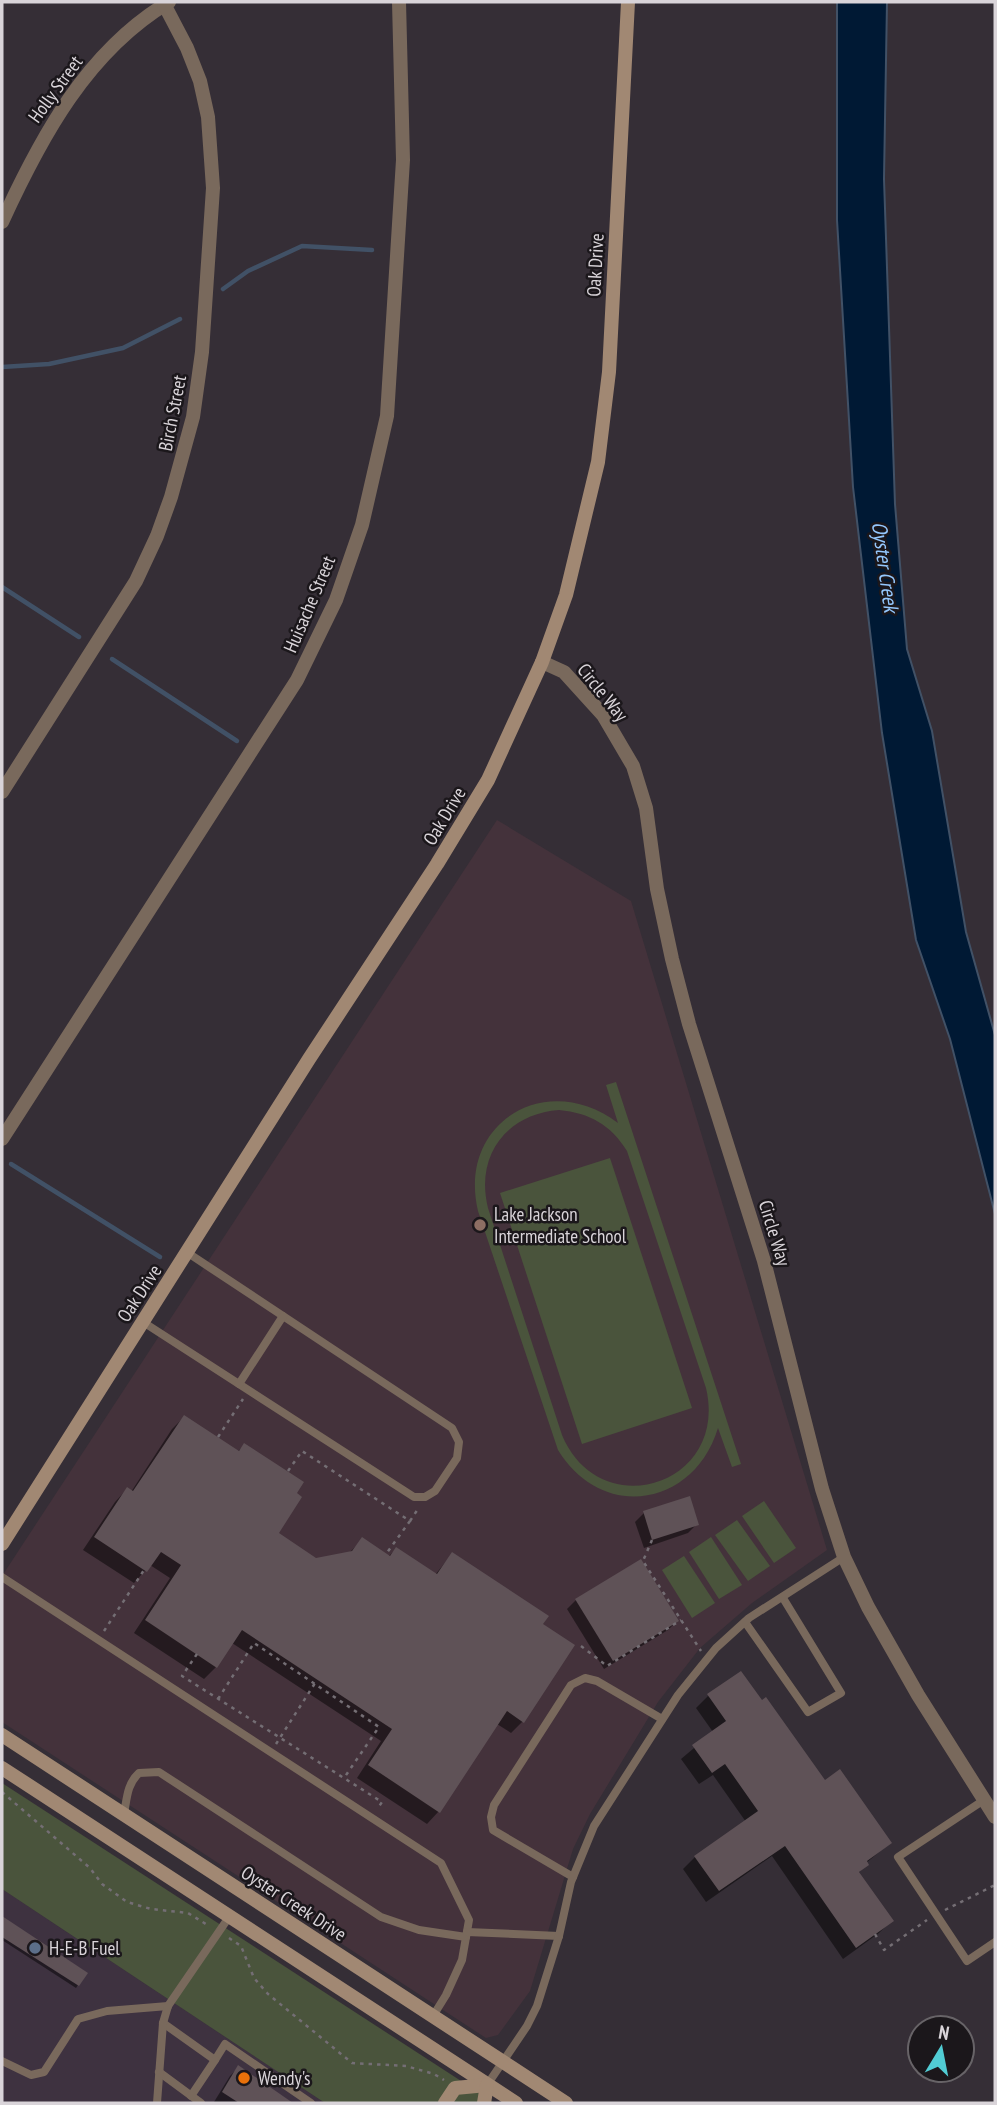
<svg xmlns="http://www.w3.org/2000/svg" width="997" height="2105" font-family="'PT Sans Narrow',sans-serif">
	<rect width="100%" height="100%" fill="#352e36"/>
	<!-- built -->
	<polygon fill="#3e3240" points="2,1889 325,2103 2,2103"/>
	<!-- education -->
	<polygon fill="#44323b" points="497,820 631,901 827,1550 752,1603 700,1648 658,1702 590,1814 573,1849 530,1991 498,2035 486,2038 2,1722 2,1576"/>
	<!-- green -->
	<g fill="#4a543c" fill-rule="evenodd">
		<path d="M616,1082L741,1464L732,1467L718,1428C694,1507 602,1522 558,1450L478,1211C457,1122 547,1069 618,1123L606,1085ZM559,1110C590,1113 611,1125 627,1151L706,1388C729,1485 600,1526 562,1435L488,1208C475,1156 506,1114 559,1110Z"/>
		<polygon points="610,1158 692,1408 582,1444 500,1193"/>
		<polygon points="764,1501 796,1548 774,1563 742,1516"/>
		<polygon points="737,1520 770,1566 748,1581 715,1535"/>
		<polygon points="711,1537 742,1585 719,1599 689,1552"/>
		<polygon points="684,1556 715,1603 692,1618 662,1570"/>
		<polygon points="2,1783 495,2103 325,2103 2,1889"/>
	</g>
	<!-- water -->
	<polygon fill="#001934" stroke="#415166" stroke-width="2" points="837,2 887,2 884,179 895,504 907,649 932,731 966,932 995,1035 995,1214 950,1039 916,940 882,733 853,487 837,220"/>
	<!-- shadow -->
	<g fill="#0007">
		<polygon points="184,1417 237,1452 245,1445 276,1533 316,1560 350,1552 362,1540 388,1557 396,1549 435,1575 452,1554 540,1625 523,1721 511,1733 497,1724 439,1811 427,1824 357,1778 381,1741 232,1643 216,1667 204,1679 134,1633 170,1578 150,1565 134,1583 83,1550 115,1502 127,1489 131,1492 172,1429"/>
		<polygon points="644,1513 697,1524 688,1533 644,1548 635,1522"/>
		<polygon points="576,1600 677,1621 668,1630 604,1669 567,1609"/>
		<polygon points="708,1696 824,1782 890,1843 866,1863 858,1874 891,1921 879,1933 843,1959 772,1856 706,1902 683,1869 695,1857 746,1822 713,1775 699,1784 681,1759 713,1732 696,1708"/>
		<polygon points="2,1918 86,1973 76,1988 2,1940"/>
		<polygon points="239,2067 290,2103 214,2102 230,2076"/>
	</g>
	<g fill="none" stroke-linecap="round" stroke-linejoin="round">
		<!-- stream -->
		<g stroke="#415166" stroke-width="4.5">
			<polyline points="223,289 248,271 302,246 372,250"/>
			<polyline points="2,367 49,364 123,348 180,319"/>
			<polyline points="2,587 79,637"/>
			<polyline points="112,659 237,741"/>
			<polyline points="11,1164 160,1257"/>
		</g>
	</g>
	<!-- building -->
	<g fill="#5f5257">
		<polygon points="184,1415 239,1451 244,1443 304,1482 297,1493 302,1497 279,1533 316,1558 352,1551 362,1537 390,1556 396,1547 437,1574 452,1552 549,1616 543,1624 575,1645 524,1723 507,1711 440,1813 368,1765 392,1729 242,1630 217,1668 145,1620 181,1565 161,1552 147,1572 94,1537 127,1487 133,1491"/>
		<polygon points="690,1496 699,1525 652,1540 643,1511"/>
		<polygon points="641,1559 679,1621 613,1661 575,1599"/>
		<polygon points="741,1671 762,1700 766,1697 825,1780 840,1769 892,1843 867,1861 869,1865 859,1872 894,1921 856,1948 785,1846 719,1891 694,1856 758,1811 725,1764 712,1773 692,1745 726,1721 707,1694"/>
		<polygon points="2,1916 88,1973 79,1986 2,1937"/>
		<polygon points="238,2065 293,2103 239,2103 222,2092"/>
	</g>
	<g fill="none" stroke-linecap="round" stroke-linejoin="round">
		<!-- path -->
		<g stroke="#746e74" stroke-width="2.5" stroke-dasharray="3.5 5" stroke-linecap="butt">
			<polyline points="218,1437 243,1399"/>
			<polyline points="288,1471 302,1451 410,1521 386,1554"/>
			<polyline points="410,1521 418,1509"/>
			<polyline points="652,1540 643,1561 701,1651"/>
			<polyline points="104,1631 144,1570"/>
			<polyline points="581,1646 607,1666 681,1620"/>
			<polyline points="197,1654 182,1676 382,1802 378,1808"/>
			<polyline points="218,1699 254,1643 379,1727 344,1778"/>
			<polyline points="276,1744 317,1680"/>
			<polyline points="2,1792 90,1868 102,1884 127,1902 151,1909 188,1913 209,1926"/>
			<polyline points="945,1910 995,1885"/>
			<polyline points="875,1934 884,1950 927,1920"/>
			<polyline points="229,1938 241,1946 254,1978 268,1994 352,2063 406,2066 434,2074 444,2080"/>
		</g>
		<!-- lane -->
		<g stroke="#79695c" stroke-width="8">
			<polyline points="143,1322 414,1497 425,1497 435,1491 457,1458 459,1442 452,1428 188,1253"/>
			<polyline points="239,1384 283,1316"/>
			<polyline points="2,1577 441,1863 469,1920 462,1960 446,1995 433,2016"/>
			<polyline points="745,1622 808,1712 841,1693 783,1598"/>
			<polyline points="984,1800 898,1857 967,1961 995,1942"/>
			<path d="M124,1814C127,1798 127,1784 139,1773L159,1772L381,1917L419,1930L466,1937"/>
			<polyline points="573,1877 493,1830 491,1817 494,1805 571,1685 585,1678 597,1681 662,1719"/>
			<polyline points="467,1932 559,1936"/>
			<polyline points="163,2023 215,2060 225,2044 311,2103"/>
			<polyline points="2,2061 31,2075 44,2072 78,2019 107,2011 168,2006"/>
			<polyline points="159,2072 201,2103"/>
			<polyline points="487,2085 527,2026 537,2006 559,1936 571,1882 594,1826 678,1695 716,1648 749,1618 844,1557"/>
			<polyline points="191,2096 215,2060"/>
			<polyline points="157,2103 163,2023 168,2006 229,1917"/>
		</g>
		<!-- street -->
		<g stroke="#79695c" stroke-width="14">
			<path d="M2,222C41,137 87,51 169,2"/>
			<polyline points="542,662 564,672 603,715 633,766 646,808 657,889 672,959 689,1024 764,1261 822,1489 844,1557 868,1607 918,1695 995,1817"/>
			<polyline points="2,792 136,581 157,536 171,497 193,417 202,352 213,188 208,117 200,81 187,48 164,4"/>
			<polyline points="2,1139 297,680 336,600 362,525 387,416 403,160 399,2"/>
		</g>
		<!-- secondary -->
		<g stroke="#a18873" stroke-width="14">
			<polyline points="2,1544 309,1059 437,864 488,780 542,662 566,595 598,462 609,372 628,2"/>
			<polyline points="2,1735 566,2103"/>
			<polyline points="2,1768 516,2103"/>
			<polyline points="445,2103 455,2088 487,2085"/>
			<polyline points="484,2103 487,2085"/>
		</g>
	</g>
	<!-- markers -->
	<circle fill="#8d6e63" stroke="#1b171b" stroke-width="2.5" cx="480" cy="1225" r="7"/>
	<circle fill="#5c6f8a" stroke="#1b171b" stroke-width="2.5" cx="35" cy="1948" r="7"/>
	<circle fill="#e8710a" stroke="#1b171b" stroke-width="2.5" cx="244" cy="2078" r="7"/>
	<g text-anchor="middle" stroke-width="5" stroke-linejoin="round" paint-order="stroke">
		<!-- street labels -->
		<g font-size="19" fill="#d9d4d9" stroke="#1b171b">
			<text transform="translate(55 89) rotate(-54)" y="7">Holly Street</text>
			<text transform="translate(595 265) rotate(-87)" y="7">Oak Drive</text>
			<text transform="translate(172 413) rotate(-79)" y="7">Birch Street</text>
			<text transform="translate(309 604) rotate(-67)" y="7">Huisache Street</text>
			<text transform="translate(603 692) rotate(51)" y="7">Circle Way</text>
			<text transform="translate(444 816) rotate(-59)" y="7">Oak Drive</text>
			<text transform="translate(775 1233) rotate(73)" y="7">Circle Way</text>
			<text transform="translate(139 1293) rotate(-57)" y="7">Oak Drive</text>
			<text transform="translate(294 1903) rotate(33)" y="7">Oyster Creek Drive</text>
		</g>
		<!-- poi labels -->
		<g font-size="19" fill="#d9d4d9" stroke="#1b171b" text-anchor="start">
			<text x="494" y="1221">Lake Jackson<tspan x="494" dy="22">Intermediate School</tspan></text>
			<text x="49" y="1955">H-E-B Fuel</text>
			<text x="258" y="2085">Wendy's</text>
		</g>
		<!-- water labels -->
		<g font-size="21" font-style="italic" fill="#94c7fd" stroke="#1b171b">
			<text transform="translate(885 567) rotate(82)" y="7">Oyster Creek</text>
		</g>
	</g>
	<!-- border -->
	<rect width="997" height="2105" fill="none" stroke="#d9d4d9" stroke-width="7"/>
	<!-- north arrow -->
	<g transform="translate(941 2049) rotate(10)"><circle r="33" fill="#1b171b" stroke="#676367" stroke-width="2"/>
	<path d="M0-5L12 26L0 18L-12 26Z" fill="#51ccd4"/>
	<text y="-10" font-size="19" font-weight="bold" text-anchor="middle" fill="#d9d4d9">N</text>
	</g>
</svg>
